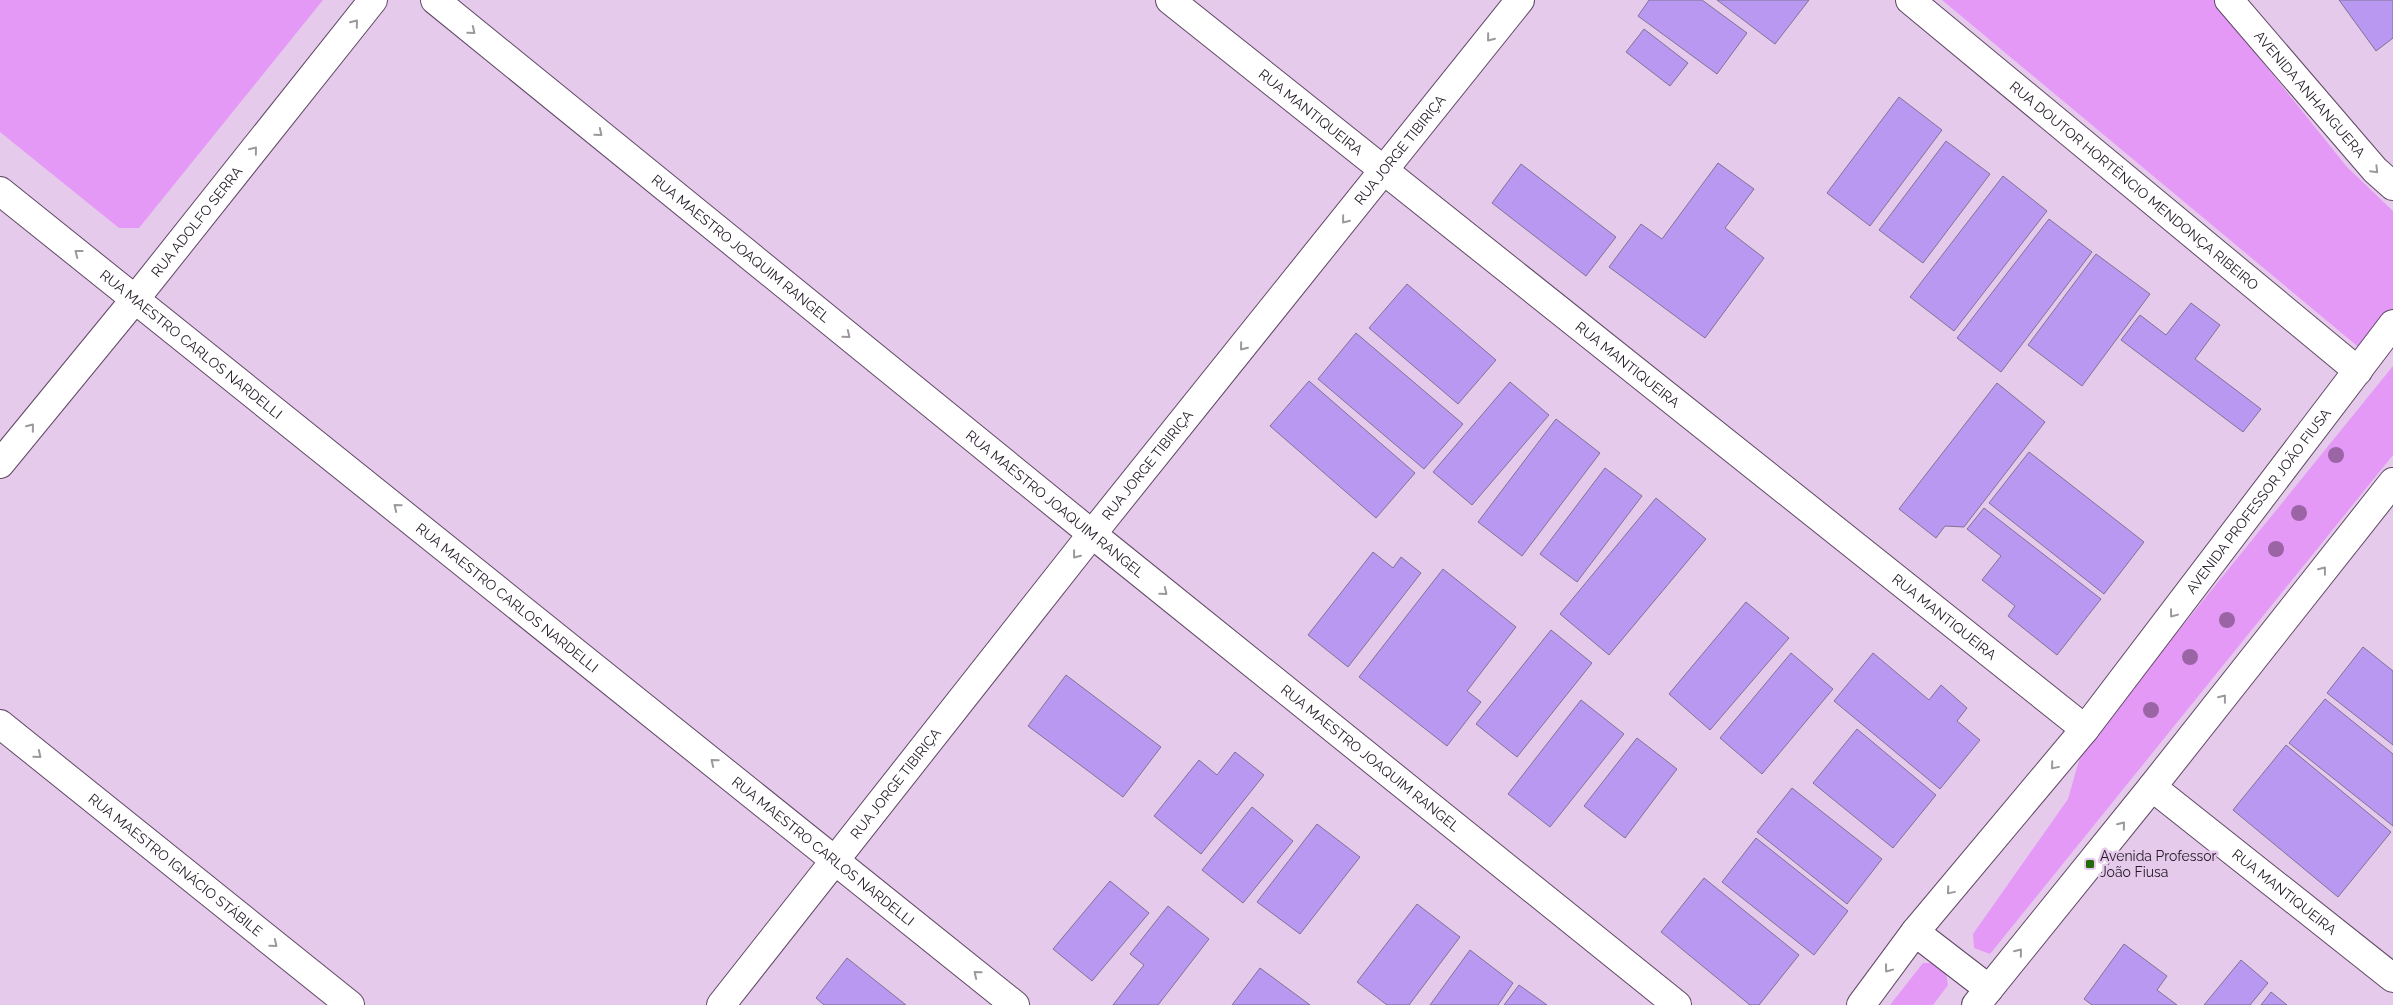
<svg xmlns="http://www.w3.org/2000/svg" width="2393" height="1005" font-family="Raleway,sans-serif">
	<rect width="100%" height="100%" fill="#e5caeb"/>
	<!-- green -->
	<g fill="#e599f7">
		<polygon points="0,0 323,0 139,228 119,228 0,132"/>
		<polygon points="1942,0 2221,0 2261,60 2347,167 2393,211 2393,324 2368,355"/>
		<polygon points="2393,366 2393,455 1990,954 1974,948 1973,934 2068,799 2082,750"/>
		<polygon points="1923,963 1944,963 1948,985 1933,1005 1890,1005"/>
	</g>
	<!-- building -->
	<g fill="#b898f1" stroke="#7f7396">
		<polygon points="1649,0 1702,0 1747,33 1717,74 1638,16"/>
		<polygon points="1717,0 1809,0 1775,44"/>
		<polygon points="2339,0 2393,0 2393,38 2376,51"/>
		<polygon points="1644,29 1688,63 1670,86 1626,52"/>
		<polygon points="1899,97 1942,130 1870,226 1827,193"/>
		<polygon points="1946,141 1990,174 1923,263 1879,230"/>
		<polygon points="1718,163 1754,189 1725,228 1764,258 1705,338 1609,267 1641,224 1662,239"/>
		<polygon points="1521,164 1616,237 1586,276 1492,203"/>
		<polygon points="2003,176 2047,211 1954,331 1910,297"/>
		<polygon points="2049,219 2092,252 2001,372 1957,338"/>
		<polygon points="2096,254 2150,294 2082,386 2028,345"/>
		<polygon points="1407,284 1496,360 1458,404 1369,328"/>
		<polygon points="2191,303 2220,325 2195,359 2261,409 2243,432 2121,340 2140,315 2166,335"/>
		<polygon points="1356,333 1463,424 1424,469 1318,379"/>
		<polygon points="1309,381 1415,473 1376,518 1270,426"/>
		<polygon points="1510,382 1549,415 1472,505 1433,472"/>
		<polygon points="1997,383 2045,422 1964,527 1945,526 1936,538 1899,509"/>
		<polygon points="1556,419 1600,453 1522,556 1478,522"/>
		<polygon points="2029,452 2144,542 2104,594 1989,503"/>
		<polygon points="1605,468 1642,496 1577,582 1540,554"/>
		<polygon points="1656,498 1706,539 1609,655 1560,614"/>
		<polygon points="1984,508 2101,599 2057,655 2008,616 2015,606 1982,580 2001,556 1967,529"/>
		<polygon points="1373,552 1393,568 1401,557 1421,573 1348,667 1308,635"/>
		<polygon points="1443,569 1516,627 1467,691 1481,702 1447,746 1359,677"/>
		<polygon points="1746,602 1789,638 1710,730 1669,694"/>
		<polygon points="1551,630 1592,663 1517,757 1476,724"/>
		<polygon points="2363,647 2393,671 2393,745 2327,693"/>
		<polygon points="1791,653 1833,689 1762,774 1720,738"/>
		<polygon points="1873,653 1929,700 1941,685 1967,708 1957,721 1980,740 1940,789 1834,701"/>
		<polygon points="1066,675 1161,747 1123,797 1028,726"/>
		<polygon points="2325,699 2393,754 2393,826 2289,743"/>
		<polygon points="1581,700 1624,734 1550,827 1508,794"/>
		<polygon points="1857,729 1936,795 1893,848 1813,783"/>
		<polygon points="1637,738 1677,769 1625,838 1584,806"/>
		<polygon points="2286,745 2391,832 2338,897 2233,810"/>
		<polygon points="1235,752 1264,775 1201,854 1154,816 1199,760 1217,775"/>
		<polygon points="1792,788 1882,859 1847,904 1757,832"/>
		<polygon points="1252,807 1293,841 1243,903 1202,870"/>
		<polygon points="1317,824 1360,857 1300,934 1257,902"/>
		<polygon points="1756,838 1848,911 1814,955 1722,882"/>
		<polygon points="1704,878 1799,955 1759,1005 1750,1005 1661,932"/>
		<polygon points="1110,881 1149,913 1092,981 1053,949"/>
		<polygon points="1417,904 1460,937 1409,1005 1387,1005 1357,982"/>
		<polygon points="1168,906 1209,939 1158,1005 1113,1005 1144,965 1130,954"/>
		<polygon points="2124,944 2167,976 2157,990 2177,1005 2092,1005 2084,999"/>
		<polygon points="1470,950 1513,983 1498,1005 1430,1005"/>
		<polygon points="847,958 906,1005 824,1005 816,998"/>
		<polygon points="2241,960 2268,983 2250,1005 2204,1005"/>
		<polygon points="1260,968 1310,1005 1232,1005"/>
		<polygon points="1519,985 1547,1005 1504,1005"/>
		<polygon points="2271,992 2287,1005 2261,1005"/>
	</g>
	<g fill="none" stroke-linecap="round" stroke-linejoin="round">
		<defs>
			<g id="street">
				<path id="s1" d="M435,0L1092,534L1677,1005"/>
				<path id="s2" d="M1170,0L2085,729"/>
				<path id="s3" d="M1910,0L2358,371"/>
				<path id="s4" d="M2229,0L2375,170L2393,186"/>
				<path id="s5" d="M0,191L1015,1005"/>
				<path id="s6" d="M0,464L136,298L373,0"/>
				<path id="s7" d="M0,724L350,1005"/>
				<path id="s8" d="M2152,787L2393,978"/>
				<path id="s9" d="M721,1005L1092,534L1520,0"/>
			</g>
			<g id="secondary">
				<polyline points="1915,932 1989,989"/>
				<path id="s10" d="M1861,1005L1915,932L2085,729L2393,324"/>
				<polyline points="1976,1005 2152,787 2393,482"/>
			</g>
		</defs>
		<!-- street casing -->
		<use href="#street" stroke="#604965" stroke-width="30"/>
		<!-- secondary casing -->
		<use href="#secondary" stroke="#604965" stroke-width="30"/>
		<!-- street -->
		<use href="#street" stroke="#fff" stroke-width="28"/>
		<!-- secondary -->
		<use href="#secondary" stroke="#fff" stroke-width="28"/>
	</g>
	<!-- trees -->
	<g fill="#9a64a5">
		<circle cx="2336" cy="455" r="8"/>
		<circle cx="2299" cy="513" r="8"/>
		<circle cx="2276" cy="549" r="8"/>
		<circle cx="2227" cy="620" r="8"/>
		<circle cx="2190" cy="657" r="8"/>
		<circle cx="2151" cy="710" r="8"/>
	</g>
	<!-- one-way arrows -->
	<defs><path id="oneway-chevron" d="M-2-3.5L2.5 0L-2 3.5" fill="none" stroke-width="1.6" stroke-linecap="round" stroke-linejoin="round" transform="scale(1.25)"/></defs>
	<g stroke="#9c989d">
		<use href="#oneway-chevron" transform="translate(355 23) rotate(-51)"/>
		<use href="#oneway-chevron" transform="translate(472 31) rotate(39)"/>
		<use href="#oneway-chevron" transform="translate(1490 38) rotate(129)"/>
		<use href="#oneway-chevron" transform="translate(599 133) rotate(39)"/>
		<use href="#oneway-chevron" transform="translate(254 150) rotate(-51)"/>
		<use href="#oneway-chevron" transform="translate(2375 170) rotate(46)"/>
		<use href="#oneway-chevron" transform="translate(1345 220) rotate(129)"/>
		<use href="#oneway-chevron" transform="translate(78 253) rotate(-142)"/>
		<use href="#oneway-chevron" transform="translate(847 335) rotate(39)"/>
		<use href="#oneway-chevron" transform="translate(1243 347) rotate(129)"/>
		<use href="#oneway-chevron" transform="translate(31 427) rotate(-51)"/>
		<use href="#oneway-chevron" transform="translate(397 507) rotate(-141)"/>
		<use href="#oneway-chevron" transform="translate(1076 555) rotate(128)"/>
		<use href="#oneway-chevron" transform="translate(2323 570) rotate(-52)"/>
		<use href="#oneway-chevron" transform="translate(1164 592) rotate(39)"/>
		<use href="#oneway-chevron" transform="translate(2173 614) rotate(127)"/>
		<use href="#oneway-chevron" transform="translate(2223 698) rotate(-52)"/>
		<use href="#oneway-chevron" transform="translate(38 755) rotate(39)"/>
		<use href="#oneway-chevron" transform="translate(714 762) rotate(-141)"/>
		<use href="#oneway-chevron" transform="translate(2054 766) rotate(130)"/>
		<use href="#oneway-chevron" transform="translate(2122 825) rotate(-51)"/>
		<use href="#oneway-chevron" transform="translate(1950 891) rotate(130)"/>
		<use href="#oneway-chevron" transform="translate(274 944) rotate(39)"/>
		<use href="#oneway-chevron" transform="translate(2019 952) rotate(-51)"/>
		<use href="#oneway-chevron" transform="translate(1888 969) rotate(127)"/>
		<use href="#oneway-chevron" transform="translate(977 974) rotate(-141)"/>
	</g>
	<!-- markers -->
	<rect fill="#226b08" stroke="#e5caeb" stroke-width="2" x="2085" y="859" width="10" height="10" rx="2.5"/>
	<g text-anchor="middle" stroke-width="5" stroke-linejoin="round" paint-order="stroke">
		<!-- street labels -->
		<g font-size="14" fill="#221925" stroke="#e5caeb">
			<text dy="5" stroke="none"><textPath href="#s4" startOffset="124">AVENIDA ANHANGUERA</textPath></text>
			<text dy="5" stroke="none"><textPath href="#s2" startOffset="180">RUA MANTIQUEIRA</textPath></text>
			<text dy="5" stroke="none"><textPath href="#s9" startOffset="1092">RUA JORGE TIBIRIÇA</textPath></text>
			<text dy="5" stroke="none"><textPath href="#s3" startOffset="291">RUA DOUTOR HORTÊNCIO MENDONÇA RIBEIRO</textPath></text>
			<text dy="5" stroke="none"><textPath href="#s6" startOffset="312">RUA ADOLFO SERRA</textPath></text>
			<text dy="5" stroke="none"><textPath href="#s1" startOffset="394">RUA MAESTRO JOAQUIM RANGEL</textPath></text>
			<text dy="5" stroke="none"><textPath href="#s5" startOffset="245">RUA MAESTRO CARLOS NARDELLI</textPath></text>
			<text dy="5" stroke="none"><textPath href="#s2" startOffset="585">RUA MANTIQUEIRA</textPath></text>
			<text dy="5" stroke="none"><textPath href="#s9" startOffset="688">RUA JORGE TIBIRIÇA</textPath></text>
			<text dy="5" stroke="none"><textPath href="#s10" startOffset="642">AVENIDA PROFESSOR JOÃO FIUSA</textPath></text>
			<text dy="5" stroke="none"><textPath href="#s1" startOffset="799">RUA MAESTRO JOAQUIM RANGEL</textPath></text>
			<text dy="5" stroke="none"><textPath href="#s5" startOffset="650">RUA MAESTRO CARLOS NARDELLI</textPath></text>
			<text dy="5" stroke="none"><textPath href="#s2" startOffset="990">RUA MANTIQUEIRA</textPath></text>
			<text dy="5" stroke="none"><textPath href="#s1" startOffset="1204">RUA MAESTRO JOAQUIM RANGEL</textPath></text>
			<text dy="5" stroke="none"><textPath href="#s9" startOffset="282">RUA JORGE TIBIRIÇA</textPath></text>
			<text dy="5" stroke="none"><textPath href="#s5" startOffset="1055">RUA MAESTRO CARLOS NARDELLI</textPath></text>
			<text dy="5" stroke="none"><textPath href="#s7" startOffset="225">RUA MAESTRO IGNÁCIO STÁBILE</textPath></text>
			<text dy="5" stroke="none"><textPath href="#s8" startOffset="169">RUA MANTIQUEIRA</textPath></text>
		</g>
		<!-- poi labels -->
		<g font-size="14" fill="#221925" stroke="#e5caeb" text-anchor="start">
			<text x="2100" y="861">Avenida Professor<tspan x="2100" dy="16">João Fiusa</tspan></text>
		</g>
	</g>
</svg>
